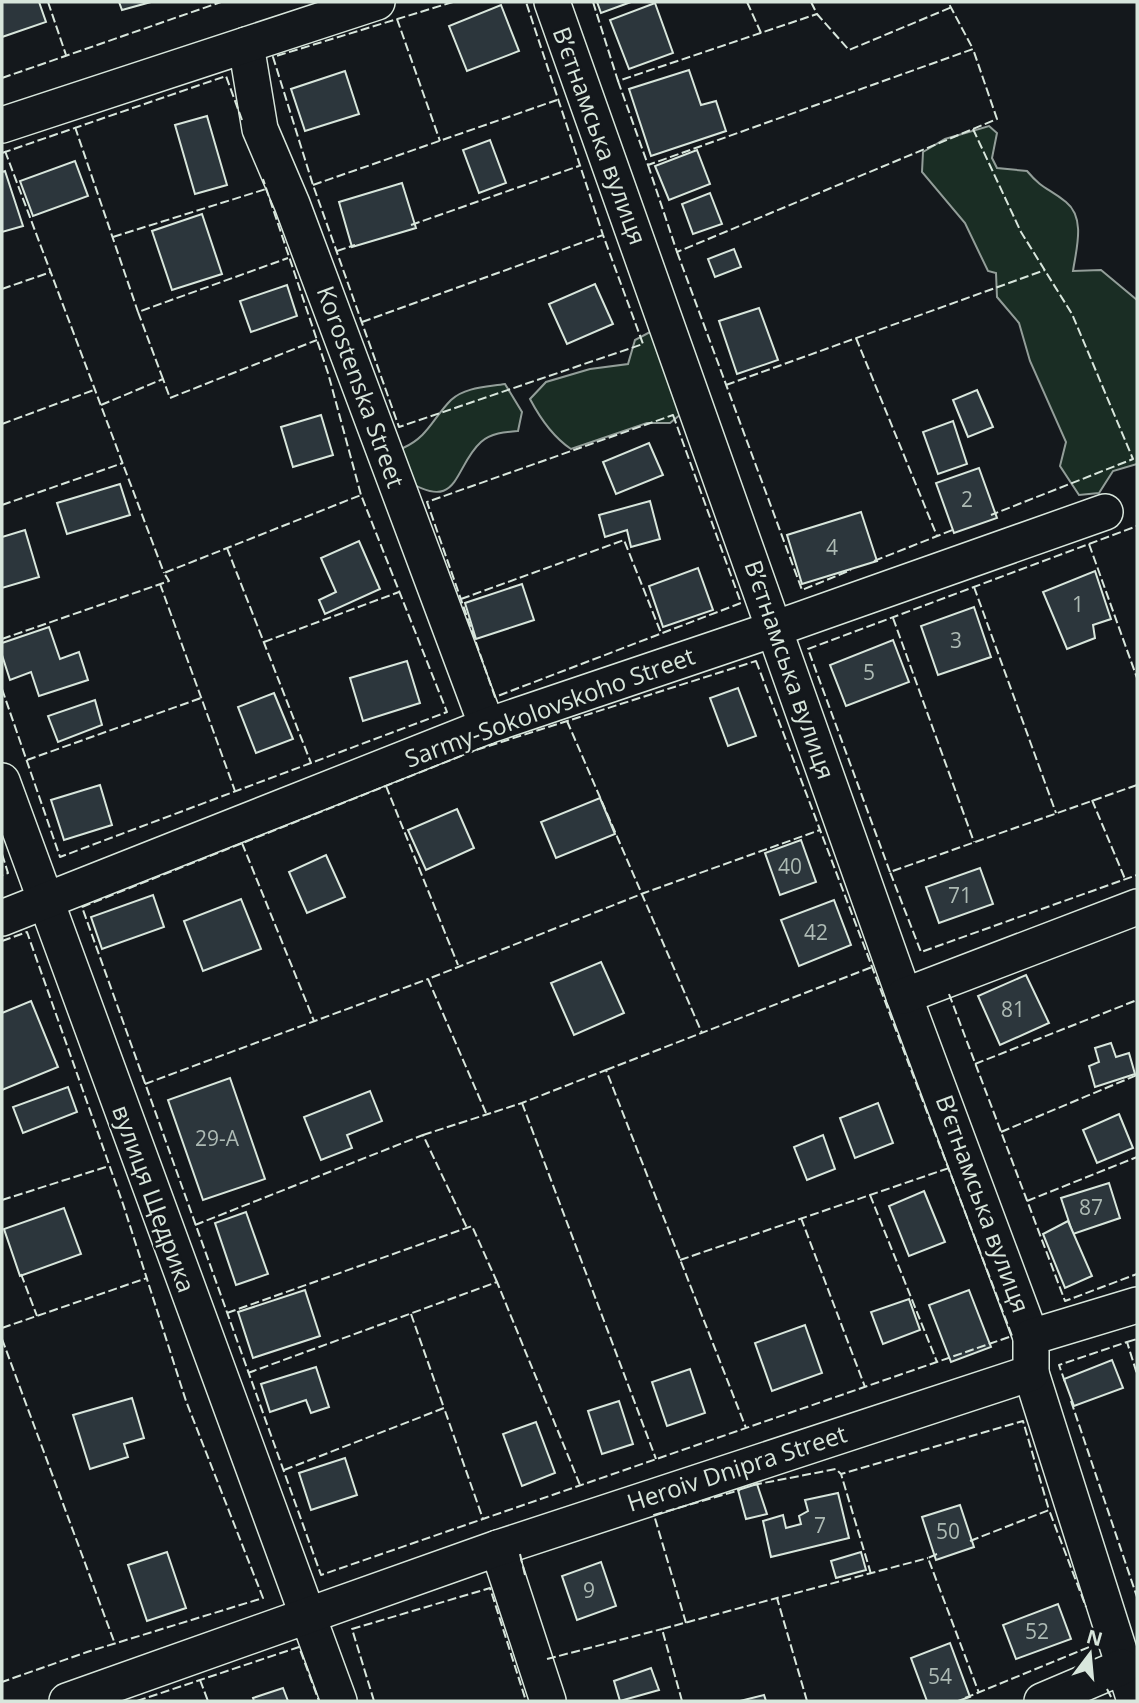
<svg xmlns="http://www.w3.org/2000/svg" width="1139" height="1703" font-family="'Open Sans',sans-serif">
	<rect width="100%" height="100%" fill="#14181c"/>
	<!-- green -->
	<g fill="#1a2d24" stroke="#939e99" stroke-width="2">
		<path d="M989,126L997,133L992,158L997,168L1027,171C1043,190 1049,188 1066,202C1086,218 1076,250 1073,271L1101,270L1137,300V464L1113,471L1099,493L1079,495L1060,466L1066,442L1030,361L1019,323L997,297L996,273L988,271L965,223L922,172L923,152L945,139Z"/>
		<path d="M650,332L665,348L686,410L670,423H647L571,449C553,437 540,418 530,399L546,382L590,369L628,364L635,340Z"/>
		<path d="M505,384L522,412L518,431C505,432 491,433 481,442C453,467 460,516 403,478V448C428,437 433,418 451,400C465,387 487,387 505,384Z"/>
	</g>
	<!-- building -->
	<g fill="#2c363c" stroke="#d8e6dc" stroke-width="2">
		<polygon points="2,2 39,2 46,22 2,37"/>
		<polygon points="119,2 151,2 122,10"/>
		<polygon points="597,2 631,2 601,13"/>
		<polygon points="655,3 673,53 629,69 610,20"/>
		<polygon points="501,5 519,51 467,71 449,26"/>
		<polygon points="689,70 701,105 716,101 726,131 651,156 629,89"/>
		<polygon points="345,71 359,114 305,131 291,89"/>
		<polygon points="207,116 227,185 195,194 175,125"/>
		<polygon points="490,140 506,183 479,193 463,150"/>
		<polygon points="697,150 710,184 669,200 655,166"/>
		<polygon points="75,161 88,196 33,216 20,181"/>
		<polygon points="5,171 23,226 2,232 2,172"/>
		<polygon points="402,183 416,228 352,247 339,202"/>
		<polygon points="710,193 722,224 693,234 682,204"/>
		<polygon points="202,214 222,274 172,290 152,231"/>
		<polygon points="734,249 741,267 715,277 708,259"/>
		<polygon points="595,284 613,324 567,344 549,304"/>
		<polygon points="287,285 297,316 251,332 240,301"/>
		<polygon points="759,308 778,360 737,374 719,321"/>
		<polygon points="977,390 993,427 968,437 953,400"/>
		<polygon points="321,415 333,455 293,467 281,427"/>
		<polygon points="953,421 967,464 938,474 923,432"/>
		<polygon points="649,443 663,475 616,494 603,462"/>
		<polygon points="979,468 997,518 954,533 936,483"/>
		<polygon points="120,484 130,515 67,534 57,503"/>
		<polygon points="650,501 660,539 631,547 627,530 605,537 599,515"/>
		<polygon points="861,512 877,561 802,584 787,535"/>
		<polygon points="25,530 39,577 2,588 2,537"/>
		<polygon points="359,541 380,589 325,614 319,600 336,592 321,558"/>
		<polygon points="698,568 713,610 663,627 649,586"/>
		<polygon points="1095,571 1111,619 1093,625 1095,638 1067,649 1043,592"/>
		<polygon points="522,584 534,620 476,639 465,603"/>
		<polygon points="974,607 991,657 938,675 921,626"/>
		<polygon points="49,627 60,659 79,652 88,680 39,696 31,672 10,680 2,655 2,643"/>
		<polygon points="893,640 909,682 846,706 830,665"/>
		<polygon points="407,661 420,703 363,721 350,678"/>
		<polygon points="738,688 756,736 728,746 710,698"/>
		<polygon points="274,693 293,739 256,753 238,707"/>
		<polygon points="95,700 102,725 58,742 48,716"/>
		<polygon points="100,785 112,825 64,840 51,800"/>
		<polygon points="600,798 615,834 556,858 541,822"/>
		<polygon points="457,809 474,848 426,870 408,830"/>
		<polygon points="801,840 816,882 780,895 765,853"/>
		<polygon points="326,855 345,897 307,913 289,872"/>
		<polygon points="980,868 993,904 939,923 926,887"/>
		<polygon points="153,895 164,927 102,949 91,917"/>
		<polygon points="241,899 261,949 203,971 184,921"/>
		<polygon points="834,900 851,945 799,966 781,920"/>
		<polygon points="601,962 624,1013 574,1035 551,983"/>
		<polygon points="1026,975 1049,1023 1000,1045 978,996"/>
		<polygon points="31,1001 58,1067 2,1090 2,1013"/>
		<polygon points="1111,1043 1116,1057 1129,1053 1135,1074 1095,1087 1089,1066 1099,1062 1095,1048"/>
		<polygon points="230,1078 265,1179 203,1200 168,1100"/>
		<polygon points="68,1087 77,1112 23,1133 13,1107"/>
		<polygon points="370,1091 382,1121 347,1135 352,1148 321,1160 304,1117"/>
		<polygon points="878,1103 893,1143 855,1158 840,1118"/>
		<polygon points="1119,1114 1133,1148 1097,1163 1083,1130"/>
		<polygon points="823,1135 835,1169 807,1180 794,1147"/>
		<polygon points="1109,1183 1120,1218 1073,1234 1061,1198"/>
		<polygon points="924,1191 945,1242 909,1256 889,1206"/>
		<polygon points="64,1208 81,1254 20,1276 4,1229"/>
		<polygon points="246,1212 268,1274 236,1285 215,1223"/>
		<polygon points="1068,1221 1092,1276 1065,1288 1043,1234"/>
		<polygon points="305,1290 320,1336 253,1358 238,1312"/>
		<polygon points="969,1290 991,1347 951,1362 929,1305"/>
		<polygon points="909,1299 920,1330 883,1344 871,1312"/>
		<polygon points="805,1325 822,1373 772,1391 755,1343"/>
		<polygon points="1112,1360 1123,1388 1074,1406 1064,1379"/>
		<polygon points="316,1367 329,1407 311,1413 306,1400 270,1412 261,1384"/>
		<polygon points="690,1369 705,1413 667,1426 652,1382"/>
		<polygon points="132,1398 144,1438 124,1444 128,1457 90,1469 73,1415"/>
		<polygon points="619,1401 633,1444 602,1454 588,1411"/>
		<polygon points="536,1422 555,1473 522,1486 503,1434"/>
		<polygon points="345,1458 357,1495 311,1510 299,1473"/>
		<polygon points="757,1484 767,1514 746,1519 738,1490"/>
		<polygon points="838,1493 849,1538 771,1557 763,1521 783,1515 786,1528 801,1524 799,1516 808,1511 805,1500"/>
		<polygon points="960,1505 974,1547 936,1560 922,1517"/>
		<polygon points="167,1552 186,1608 147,1621 128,1565"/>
		<polygon points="861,1552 866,1570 836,1578 831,1561"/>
		<polygon points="601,1562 616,1606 577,1620 562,1576"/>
		<polygon points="1058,1604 1071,1639 1016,1659 1003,1625"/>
		<polygon points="950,1643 970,1697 958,1701 927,1701 911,1658"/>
		<polygon points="651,1668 659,1690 620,1701 614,1681"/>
		<polygon points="283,1688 288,1701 254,1701 253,1698"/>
		<polygon points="764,1695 766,1701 740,1701"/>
	</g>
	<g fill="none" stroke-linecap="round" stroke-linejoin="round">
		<defs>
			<g id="minor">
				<polyline points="552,2 904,996 1031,1337"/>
				<polyline points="246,45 260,129 292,204 487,726"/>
				<polyline points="2,125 377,2"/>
				<polyline points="2,781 339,1701"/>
				<polyline points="2,918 487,726 774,629 1105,512"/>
				<polyline points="904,996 1137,907"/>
				<polyline points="1031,1373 1135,1701"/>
				<polyline points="498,1548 548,1701"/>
				<polyline points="67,1701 498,1548 1031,1373 1031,1337 1137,1305"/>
				<polyline points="1042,1701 1122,1667"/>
			</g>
		</defs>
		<!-- minor casing -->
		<use href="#minor" stroke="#d8e6dc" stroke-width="38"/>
		<!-- minor -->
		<use href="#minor" stroke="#14181c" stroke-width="35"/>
		<!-- fence -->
		<g stroke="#d8e6dc" stroke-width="2" stroke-dasharray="9 3.5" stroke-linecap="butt">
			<polyline points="48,2 66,55"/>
			<polyline points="453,2 273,57 313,185 399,427 643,344 603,235 526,2"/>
			<polyline points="593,2 618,81 817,14"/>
			<polyline points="747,2 761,33"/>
			<polyline points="811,2 817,14 849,50 952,7"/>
			<polyline points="397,19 440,141"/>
			<polyline points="2,78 221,2"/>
			<polyline points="618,81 648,165 973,49 948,2"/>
			<polyline points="75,127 138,312"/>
			<polyline points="973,129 1021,232 1072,314 1133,459 991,515"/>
			<polyline points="5,151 164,573"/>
			<polyline points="2,153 226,76 242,120"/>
			<polyline points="648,165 677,252 997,119 973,49"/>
			<polyline points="313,185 557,100"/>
			<polyline points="411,225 579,166"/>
			<polyline points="113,237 266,189"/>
			<polyline points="337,251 355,245"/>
			<polyline points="677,252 802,590 851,570"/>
			<polyline points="2,289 51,272"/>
			<polyline points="362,322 603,235"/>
			<polyline points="856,338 937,536"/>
			<polyline points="163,379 138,312 288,258"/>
			<polyline points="726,385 1045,270"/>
			<polyline points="101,405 163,379 170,398 317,340"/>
			<polygon points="673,415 741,603 495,697 427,502"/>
			<polyline points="2,424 94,390"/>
			<polyline points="2,505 123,463"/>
			<polyline points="1089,544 1137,678"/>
			<polyline points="227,548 311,763"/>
			<polyline points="874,561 955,529"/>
			<polyline points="160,584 235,791"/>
			<polyline points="974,587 1056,813"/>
			<polyline points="461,599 624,540 661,633"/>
			<polyline points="893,618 974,842"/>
			<polyline points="2,639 169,581 164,573 361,495"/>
			<polyline points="264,642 399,592"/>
			<polygon points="756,661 1012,1336 321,1575 82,907 476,750"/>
			<polyline points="2,689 60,857 447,712 361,495 328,373 263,179"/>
			<polyline points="567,721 702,1033"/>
			<polyline points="27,760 201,698"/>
			<polyline points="1137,785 890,872 921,952 1137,875"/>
			<polyline points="386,786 458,965"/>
			<polyline points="1092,800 1125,879"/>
			<polyline points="242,843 314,1021"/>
			<polyline points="2,854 8,873 2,875"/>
			<polyline points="890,872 808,649 1137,526"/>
			<polyline points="2,941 27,932 123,1204 186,1401 263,1598 87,1652 2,1682"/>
			<polyline points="949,994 1065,1301 1137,1274"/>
			<polyline points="975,1064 1137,1000"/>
			<polyline points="606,1070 872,967"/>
			<polyline points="145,1084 428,979"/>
			<polyline points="522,1103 656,1459"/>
			<polyline points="486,1113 428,979 644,893 820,830"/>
			<polyline points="1001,1132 1137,1075"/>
			<polyline points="423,1135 522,1103 606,1070 746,1428"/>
			<polyline points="870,1195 937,1362"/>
			<polyline points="2,1200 109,1166"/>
			<polyline points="1027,1201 1137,1157"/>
			<polyline points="801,1218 865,1387"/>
			<polyline points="195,1225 423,1135 467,1228"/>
			<polyline points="680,1260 949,1168"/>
			<polyline points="21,1274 37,1316"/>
			<polyline points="227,1313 472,1226 497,1282"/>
			<polyline points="411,1314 444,1408"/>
			<polyline points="2,1328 147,1278"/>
			<polyline points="2,1339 115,1644"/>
			<polyline points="1127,1342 1137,1339"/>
			<polyline points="248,1373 497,1282 580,1485"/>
			<polyline points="1065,1382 1059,1365 1127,1342 1137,1374"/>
			<polyline points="1071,1401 1137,1597"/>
			<polyline points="284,1470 444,1408 483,1519"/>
			<polyline points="753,1485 836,1469 841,1474"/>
			<polyline points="970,1541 1049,1510 1086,1607"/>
			<polyline points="520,1554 525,1575"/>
			<polyline points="937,1554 928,1558 979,1693"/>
			<polyline points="871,1574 841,1474 1023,1421 1049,1510"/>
			<polyline points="686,1623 654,1515 740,1490"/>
			<polyline points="547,1659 662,1629"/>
			<polyline points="200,1680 208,1701"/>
			<polyline points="1107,1689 1113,1701"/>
			<polyline points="965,1698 1099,1643"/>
			<polyline points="137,1701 299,1647 319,1701"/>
			<polyline points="374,1701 352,1629 490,1588 526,1701"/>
			<polyline points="682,1701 662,1629 777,1598"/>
			<polyline points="807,1701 777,1598 928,1558"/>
		</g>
	</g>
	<g text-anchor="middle" stroke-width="5" stroke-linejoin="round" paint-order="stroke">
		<!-- number labels -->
		<g font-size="21" fill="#adbab4">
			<text x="967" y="507">2</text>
			<text x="832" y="555">4</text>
			<text x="1078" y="612">1</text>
			<text x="956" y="648">3</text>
			<text x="869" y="680">5</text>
			<text x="790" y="874">40</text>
			<text x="960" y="903">71</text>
			<text x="816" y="940">42</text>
			<text x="1013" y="1017">81</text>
			<text x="217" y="1146">29-А</text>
			<text x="1091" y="1215">87</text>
			<text x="820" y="1533">7</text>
			<text x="948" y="1539">50</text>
			<text x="589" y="1598">9</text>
			<text x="1037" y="1639">52</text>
			<text x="940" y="1684">54</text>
		</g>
		<!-- street labels -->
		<g font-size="24" fill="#d8e6dc" stroke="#14181c">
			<text transform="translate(599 136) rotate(70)" y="8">Вʼєтнамська вулиця</text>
			<text transform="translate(360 387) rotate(70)" y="8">Korostenska Street</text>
			<text transform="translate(789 670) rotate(71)" y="8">Вʼєтнамська вулиця</text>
			<text transform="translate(550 708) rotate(-20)" y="8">Sarmy-Sokolovskoho Street</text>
			<text transform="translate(153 1199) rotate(70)" y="8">вулиця Щедрика</text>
			<text transform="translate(982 1204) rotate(70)" y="8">Вʼєтнамська вулиця</text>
			<text transform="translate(737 1469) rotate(-18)" y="8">Heroiv Dnipra Street</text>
		</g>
	</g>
	<!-- border -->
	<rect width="1139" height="1703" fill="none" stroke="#d8e6dc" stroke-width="7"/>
	<!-- north arrow -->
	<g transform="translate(1090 1654) rotate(16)" stroke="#14181c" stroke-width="5" paint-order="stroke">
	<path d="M0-5L12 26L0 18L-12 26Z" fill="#d8e6dc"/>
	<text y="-10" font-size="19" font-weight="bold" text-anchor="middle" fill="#d8e6dc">N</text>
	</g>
</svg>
